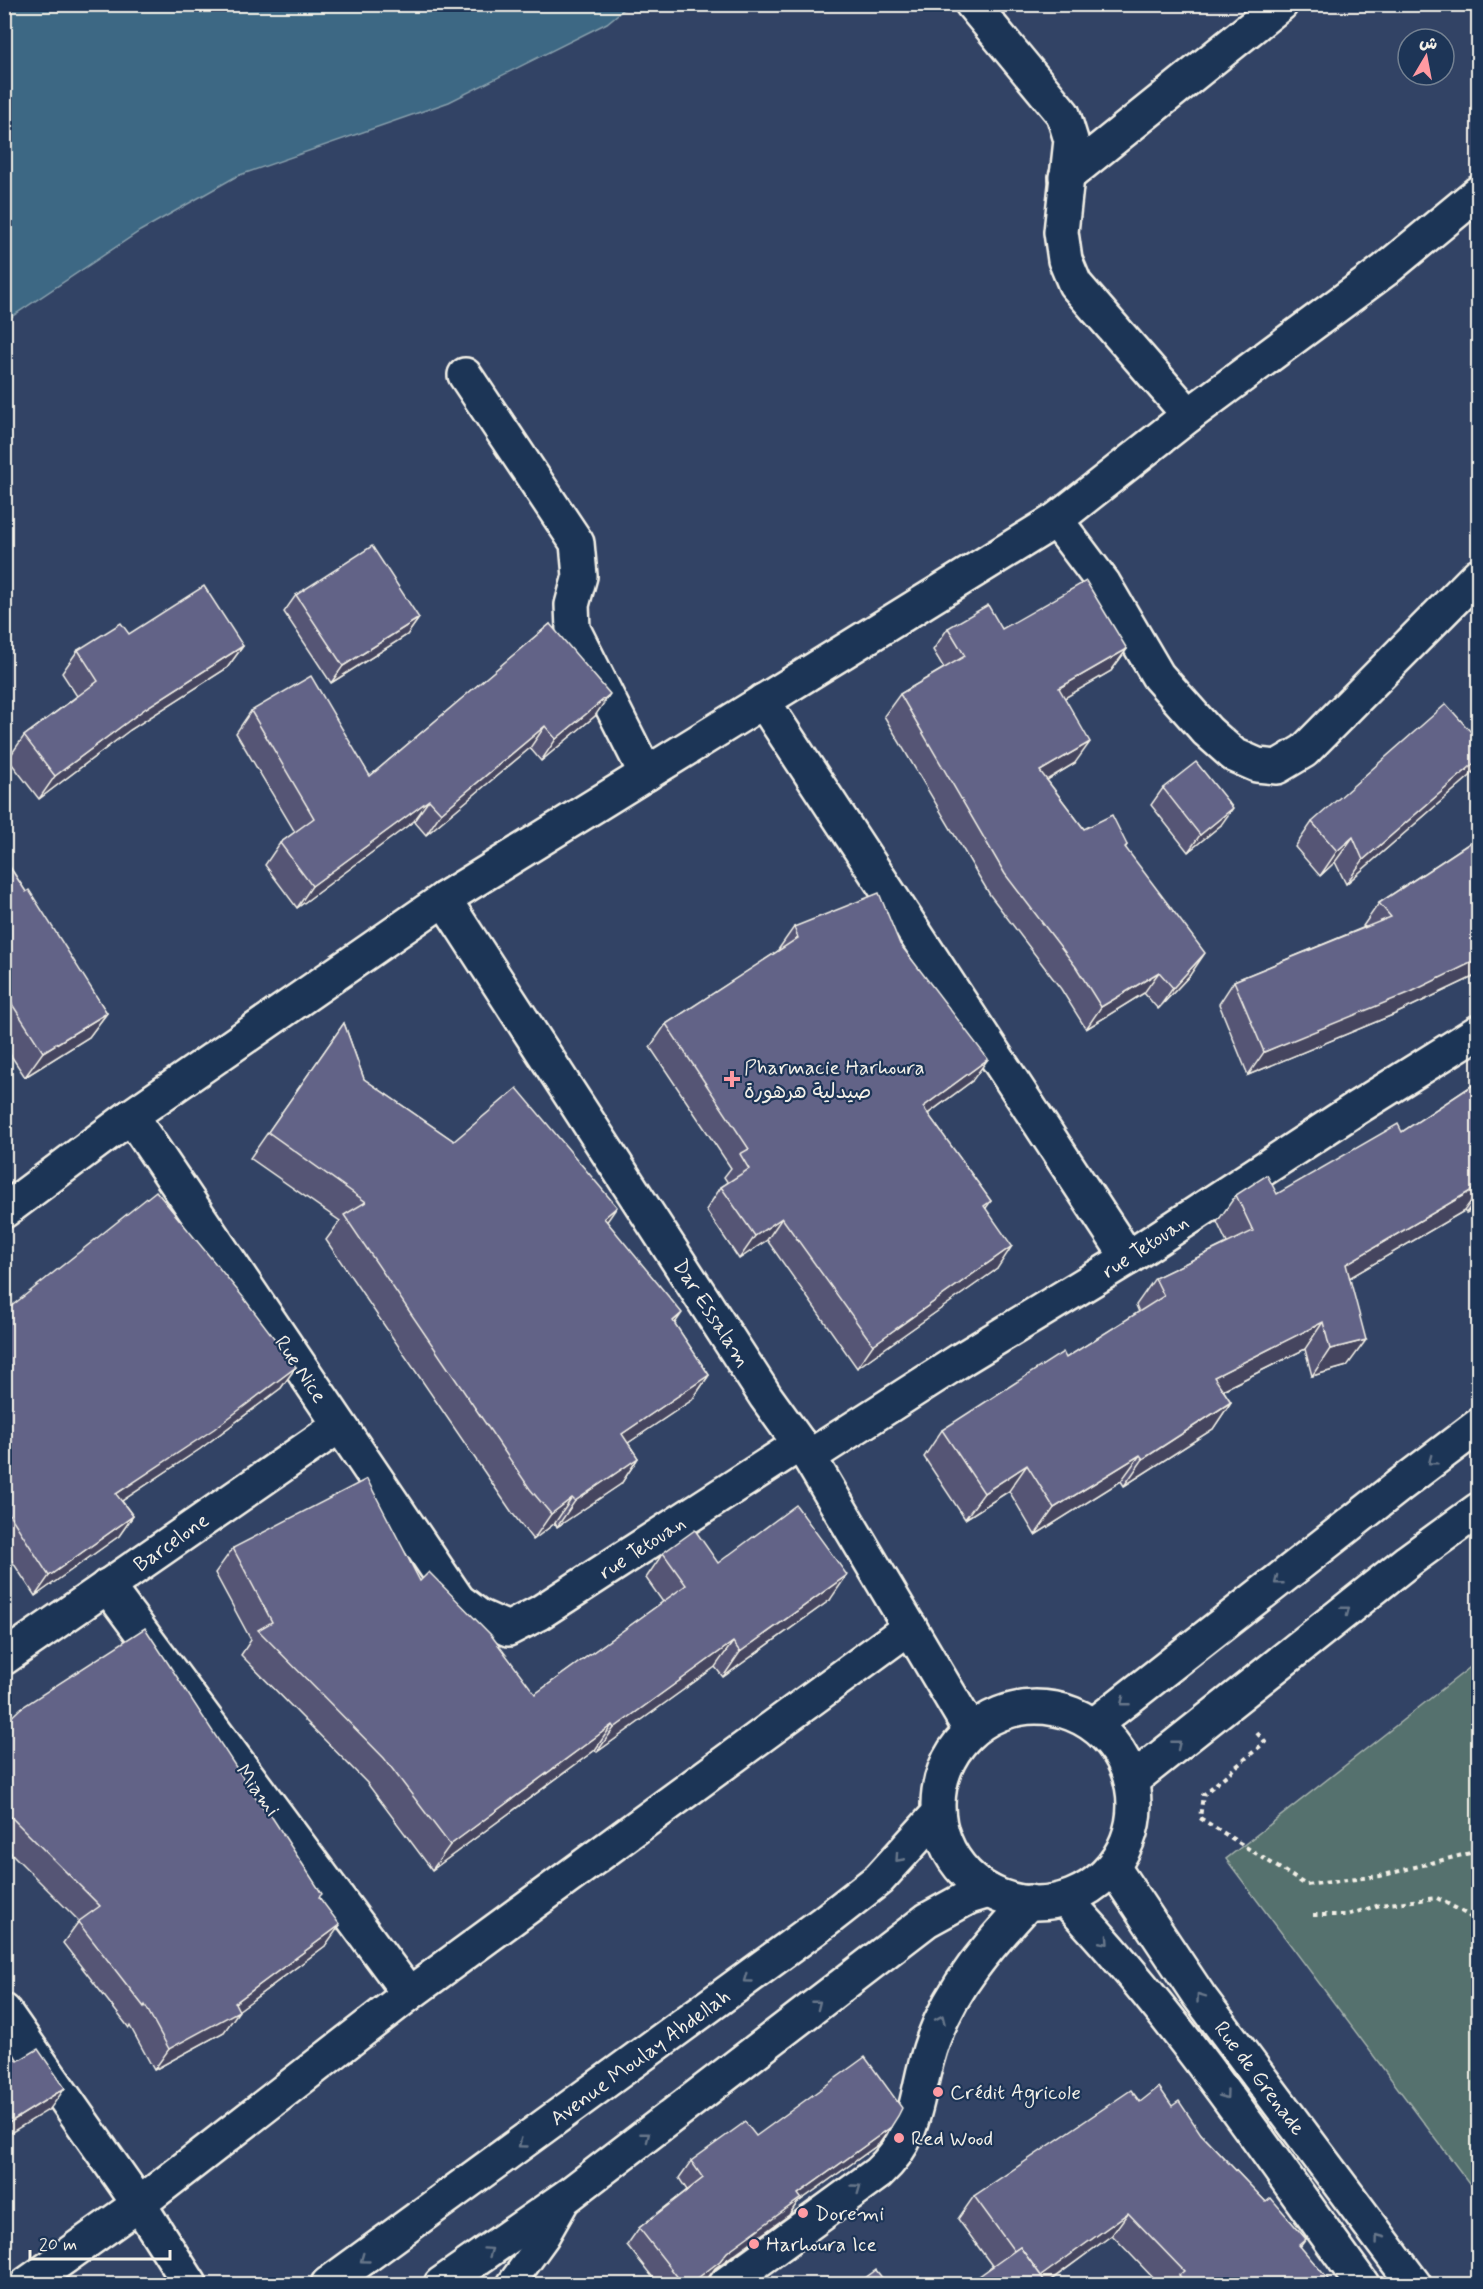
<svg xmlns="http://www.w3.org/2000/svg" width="1483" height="2289" font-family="Mynerve,'Playpen Sans Arabic',sans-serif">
	<rect width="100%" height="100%" fill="#324365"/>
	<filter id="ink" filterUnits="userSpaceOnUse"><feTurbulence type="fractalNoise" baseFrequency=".0167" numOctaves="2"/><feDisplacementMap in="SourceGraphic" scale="12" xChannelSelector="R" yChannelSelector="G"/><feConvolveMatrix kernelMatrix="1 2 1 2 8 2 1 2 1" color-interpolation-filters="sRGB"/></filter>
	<g filter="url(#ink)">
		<!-- green -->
		<polygon fill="#55716e" stroke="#a4b1ab" stroke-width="1.5" points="1478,1661 1478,2195 1226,1859"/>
		<!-- water -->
		<polygon fill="#3e6884" stroke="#879fac" stroke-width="1.5" points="5,4 629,4 629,5 607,23 449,102 237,176 140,231 5,321"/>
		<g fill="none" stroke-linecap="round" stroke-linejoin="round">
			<defs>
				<polyline id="lane" points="511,2284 545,2237 569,2195"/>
				<g id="street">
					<polyline points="972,4 1063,114 1071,140 1061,232 1065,260 1075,284 1189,415"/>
					<polyline points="1066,177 1281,4"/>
					<polyline points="465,375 577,543 580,576 572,605 573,629 646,774"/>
					<polyline points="1056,520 1104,584 1158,676 1207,731 1234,755 1257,765 1277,767 1304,751 1478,575"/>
					<polyline points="763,701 1128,1258"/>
					<polyline points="444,899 766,1397 809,1457 971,1731"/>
					<polyline points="131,1116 458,1600 479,1616 508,1629 539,1613 800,1444"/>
					<polyline points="4,1211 131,1116 444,899 1056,520 1189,415 1385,270 1478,193"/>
					<polyline points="809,1457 962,1359 1128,1258 1355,1109 1478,1032"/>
					<polyline points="107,1586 409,1994"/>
					<polyline points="4,1658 339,1426"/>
					<polyline points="4,2011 139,2204 190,2284"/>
					<polyline points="27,2284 139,2204 409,1994 910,1627"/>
					<path d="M726,2284L878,2173C922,2133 914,2090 933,2040C953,1985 990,1944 1029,1902"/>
				</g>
				<g id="secondary">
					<polyline points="1113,1867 1199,1996 1414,2284"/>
					<path d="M1065,1899C1177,2017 1267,2153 1362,2284"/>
				</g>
				<g id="primary">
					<circle cx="1036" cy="1805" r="98"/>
					<polyline points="1094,1725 1400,1485 1478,1426"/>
					<polyline points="1131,1781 1408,1561 1478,1510"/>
					<polyline points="328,2284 824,1922 879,1879 938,1814"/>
					<polyline points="441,2284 570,2194 927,1920 969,1897 989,1891"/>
				</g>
			</defs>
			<!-- lane casing -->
			<use href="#lane" stroke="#f4f1e8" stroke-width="32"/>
			<!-- street casing -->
			<use href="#street" stroke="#f4f1e8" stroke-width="38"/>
			<!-- secondary casing -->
			<use href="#secondary" stroke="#f4f1e8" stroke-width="38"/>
			<!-- primary casing -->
			<use href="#primary" stroke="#f4f1e8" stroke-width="38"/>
			<!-- path -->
			<g stroke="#f4f1e8" stroke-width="4" stroke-dasharray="4.5 4.5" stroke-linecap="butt">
				<polyline points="1257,1733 1265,1742 1203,1795 1200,1818 1306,1885 1380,1876 1478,1851"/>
				<polyline points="1313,1915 1347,1915 1380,1905 1437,1898 1468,1915 1478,1924"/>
			</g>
			<!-- lane -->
			<use href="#lane" stroke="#1d3557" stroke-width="27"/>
			<!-- street -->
			<use href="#street" stroke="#1d3557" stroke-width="33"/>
			<!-- secondary -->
			<use href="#secondary" stroke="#1d3557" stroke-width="33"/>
			<!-- primary -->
			<use href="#primary" stroke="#1d3557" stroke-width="33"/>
		</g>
		<!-- wall -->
		<g fill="#545574" stroke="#f4f1e8" stroke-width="1.5">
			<polygon points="296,595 419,618 407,635 331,683 284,612"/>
			<polygon points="550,624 595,716 541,761 530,748 426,835 414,821 297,908 265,865 280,843 295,832 236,733 251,711 370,776"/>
			<polygon points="948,628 1002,629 1127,649 1111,671 1064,698 1075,763 1047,780 1084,829 1127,845 1125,848 1190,975 1158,1009 1144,993 1086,1029 1061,989 990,895 884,716 900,694 944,668 933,650"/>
			<polygon points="129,634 243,646 227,668 130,730 39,799 8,759 24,736 77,696 62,673 78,650"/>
			<polygon points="1479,741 1479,764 1470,776 1346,884 1335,862 1320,876 1295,847 1312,822"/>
			<polygon points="1163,788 1221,825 1188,852 1151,805"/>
			<polygon points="1479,837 1479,978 1475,980 1473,977 1395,1014 1248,1075 1219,1004 1234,981 1365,927 1363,926 1379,903"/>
			<polygon points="4,858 26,892 107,1013 89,1037 25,1077 4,1045"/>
			<polygon points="794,927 900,944 972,1081 928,1114 991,1201 986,1208 997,1269 857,1368 767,1240 739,1259 706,1210 721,1187 728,1183 724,1177 731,1168 650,1047 666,1024 779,951 778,950"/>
			<polygon points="344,1023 364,1079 454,1141 607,1222 709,1375 692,1400 628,1443 638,1458 621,1484 557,1527 555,1523 533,1540 513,1514 326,1240 340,1221 250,1158"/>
			<polygon points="1479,1081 1479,1205 1466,1213 1464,1211 1349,1278 1347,1366 1312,1376 1305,1349 1223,1390 1231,1402 1213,1429 1124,1486 1121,1481 1035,1535 1009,1491 965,1519 924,1457 942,1430 1066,1358 1139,1312 1136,1305 1155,1278 1227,1243 1217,1222 1236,1195 1277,1194 1402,1132"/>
			<polygon points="4,1312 296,1367 281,1388 200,1449 122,1501 133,1516 119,1536 35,1596 4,1549"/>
			<polygon points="233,1548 420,1581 535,1694 663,1602 646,1578 663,1553 718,1563 830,1600 723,1677 715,1667 597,1752 595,1750 432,1870 367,1783 241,1655 251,1640 215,1573"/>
			<polygon points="4,1724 320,1898 325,1946 239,2010 224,2032 154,2070 130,2026 129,2028 63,1943 79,1921 4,1846"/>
			<polygon points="1140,2102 1172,2106 1201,2134 1266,2202 1306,2239 1300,2247 1332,2284 1159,2284 1112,2235 1046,2284 993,2267 958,2219 974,2196"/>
			<polygon points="756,2136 879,2144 797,2203 789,2215 715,2268 708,2278 701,2284 658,2284 627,2245 639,2228 687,2190 679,2178 691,2161"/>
		</g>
		<!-- shaded-wall -->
		<g fill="#45455e" stroke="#f4f1e8" stroke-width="1.5">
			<polygon points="419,618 407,635 331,683 343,666"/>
			<polygon points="243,646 227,668 130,730 39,799 55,776 146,708"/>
			<polygon points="1127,649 1111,671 1044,710 1059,688"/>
			<polygon points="610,694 595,716 541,761 556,739"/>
			<polygon points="545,726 530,748 426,835 441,813"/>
			<polygon points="1090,742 1075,763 1025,793 1040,771"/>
			<polygon points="1479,759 1479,764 1470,776 1346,884 1363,860"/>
			<polygon points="429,800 414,821 297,908 312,886"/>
			<polygon points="1233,808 1221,825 1188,852 1200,835"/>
			<polygon points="1353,837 1335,862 1320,876 1337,851"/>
			<polygon points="1205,953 1190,975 1158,1009 1173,988"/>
			<polygon points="1479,959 1479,970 1473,977 1395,1014 1248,1075 1264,1052"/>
			<polygon points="1159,972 1144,993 1086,1029 1101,1007"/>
			<polygon points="107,1013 89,1037 25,1077 43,1052"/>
			<polygon points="988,1059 972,1081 907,1129 923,1107"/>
			<polygon points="1479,1186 1479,1190 1464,1211 1327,1291 1346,1264"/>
			<polygon points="1479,1195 1479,1205 1466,1213"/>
			<polygon points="617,1207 599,1233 604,1218"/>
			<polygon points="782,1218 767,1240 739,1259 755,1236"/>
			<polygon points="1012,1246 997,1269 857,1368 873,1345"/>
			<polygon points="682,1313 664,1339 673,1321"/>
			<polygon points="1323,1322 1305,1349 1196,1403 1214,1377"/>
			<polygon points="1366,1340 1347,1366 1312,1376 1330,1349"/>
			<polygon points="296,1367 281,1388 200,1449 102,1514 116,1494"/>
			<polygon points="709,1375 692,1400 604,1459 622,1434"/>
			<polygon points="1231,1402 1213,1429 1124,1486 1143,1459"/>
			<polygon points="1140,1455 1121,1481 1035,1535 1054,1508"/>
			<polygon points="638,1458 621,1484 557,1527 575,1501"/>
			<polygon points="1027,1465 1009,1491 965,1519 984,1493"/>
			<polygon points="572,1498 555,1523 533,1540 551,1514"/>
			<polygon points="133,1516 119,1536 35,1596 49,1576"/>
			<polygon points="847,1575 830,1600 723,1677 740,1652"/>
			<polygon points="733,1642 715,1667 597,1752 614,1728"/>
			<polygon points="612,1725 595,1750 432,1870 450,1845"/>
			<polygon points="340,1925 325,1946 234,2014 239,2011 224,2032 154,2070 169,2049 235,2003"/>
			<polygon points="65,2088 50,2109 4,2137 4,2126"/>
			<polygon points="891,2127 879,2144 797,2203 789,2215 715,2268 708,2278 701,2284 690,2284 727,2252 798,2194"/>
			<polygon points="1128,2213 1112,2235 1045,2284 1035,2280"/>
		</g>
		<!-- building -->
		<g fill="#626387" stroke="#f4f1e8" stroke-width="1.5">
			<polygon points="372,546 419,618 343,666 296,595"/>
			<polygon points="1086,581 1127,649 1059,688 1090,742 1040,771 1084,829 1112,815 1127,845 1125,847 1205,953 1173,988 1159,972 1101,1007 1076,967 1005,874 900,694 965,656 948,628 988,605 1002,629"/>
			<polygon points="204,586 243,646 146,708 55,776 24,736 98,681 78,650 121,623 129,634"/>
			<polygon points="550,624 610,694 556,739 545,726 441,813 429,800 312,886 280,843 314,818 251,711 311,676 370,776"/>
			<polygon points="1446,704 1479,741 1479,759 1363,860 1353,837 1337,851 1312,822"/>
			<polygon points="1196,762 1233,808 1200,835 1163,788"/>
			<polygon points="1479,837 1479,959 1411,992 1264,1052 1234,981 1391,917 1379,903"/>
			<polygon points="4,858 26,892 29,890 107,1013 43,1052 10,1001 4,1004"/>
			<polygon points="879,893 900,944 988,1059 923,1107 991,1201 984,1206 1012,1246 873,1345 782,1218 755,1236 721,1187 749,1169 740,1154 749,1149 666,1024 798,938 794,927"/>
			<polygon points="344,1023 364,1079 454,1141 517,1088 617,1207 604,1218 682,1313 673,1321 709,1375 622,1434 638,1458 575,1501 572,1498 551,1514 530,1489 344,1215 366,1202 268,1132"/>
			<polygon points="1479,1081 1479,1186 1346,1264 1366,1340 1330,1349 1323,1322 1214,1377 1231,1402 1143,1459 1140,1455 1054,1508 1027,1465 984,1493 942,1430 1063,1352 1066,1358 1164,1296 1155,1278 1253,1231 1236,1195 1267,1175 1277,1194 1398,1124 1402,1132"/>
			<polygon points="156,1191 243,1297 296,1367 214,1429 116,1494 133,1516 49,1576 4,1506 4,1312"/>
			<polygon points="367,1479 420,1581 429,1572 491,1635 535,1694 686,1585 663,1553 695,1530 718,1563 796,1505 847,1575 740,1652 733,1642 614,1728 612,1725 450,1845 384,1758 258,1630 272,1622 233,1548"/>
			<polygon points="145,1628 264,1810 266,1808 322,1894 319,1897 340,1925 235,2003 239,2011 169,2049 145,2005 144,2007 78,1922 100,1906 4,1810 4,1724 21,1708"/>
			<polygon points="5,2039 18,2061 38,2049 65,2088 4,2126"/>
			<polygon points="865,2057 902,2108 898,2116 891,2127 798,2194 801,2198 727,2252 720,2261 690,2284 683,2284 639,2228 703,2178 691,2161 745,2122 756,2136"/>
			<polygon points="1159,2087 1172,2106 1179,2101 1201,2134 1266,2202 1271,2198 1306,2239 1299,2245 1332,2284 1187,2284 1179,2275 1184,2271 1128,2213 1041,2276 1020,2247 1014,2251 974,2196 1131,2090 1140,2102"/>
			<polygon points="1020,2247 1047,2284 968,2284"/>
			<polygon points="876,2270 887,2284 857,2284"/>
		</g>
		<!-- one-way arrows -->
		<defs><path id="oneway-chevron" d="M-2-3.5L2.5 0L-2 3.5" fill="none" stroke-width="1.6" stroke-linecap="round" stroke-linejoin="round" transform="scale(1.5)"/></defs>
		<g stroke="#68778a">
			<use href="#oneway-chevron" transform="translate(1432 1461) rotate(143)"/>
			<use href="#oneway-chevron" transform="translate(1278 1581) rotate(142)"/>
			<use href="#oneway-chevron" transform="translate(1346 1610) rotate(-38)"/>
			<use href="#oneway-chevron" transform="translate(1124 1702) rotate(142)"/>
			<use href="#oneway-chevron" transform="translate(1177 1744) rotate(-39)"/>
			<use href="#oneway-chevron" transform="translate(899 1858) rotate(132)"/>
			<use href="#oneway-chevron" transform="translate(1105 1941) rotate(48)"/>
			<use href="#oneway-chevron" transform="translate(747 1979) rotate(144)"/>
			<use href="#oneway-chevron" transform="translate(1200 1997) rotate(-126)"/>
			<use href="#oneway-chevron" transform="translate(817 2004) rotate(-38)"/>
			<use href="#oneway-chevron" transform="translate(941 2019) rotate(-66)"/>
			<use href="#oneway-chevron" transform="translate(1225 2095) rotate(54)"/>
			<use href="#oneway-chevron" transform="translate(646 2136) rotate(-38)"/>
			<use href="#oneway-chevron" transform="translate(522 2144) rotate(144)"/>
			<use href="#oneway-chevron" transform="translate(857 2188) rotate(-36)"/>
			<use href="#oneway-chevron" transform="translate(1379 2238) rotate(-127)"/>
			<use href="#oneway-chevron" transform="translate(489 2251) rotate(-35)"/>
			<use href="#oneway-chevron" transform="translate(364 2259) rotate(144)"/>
		</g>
	</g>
	<!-- markers -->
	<g fill="#ff9aa2" stroke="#1d3557" stroke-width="2">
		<path d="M729 1070h6v6h6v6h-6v6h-6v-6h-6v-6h6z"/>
		<circle cx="938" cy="2092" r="6"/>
		<circle cx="899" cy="2138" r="6"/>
		<circle cx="803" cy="2213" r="6"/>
		<circle cx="754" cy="2244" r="6"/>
	</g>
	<g text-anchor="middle" stroke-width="4.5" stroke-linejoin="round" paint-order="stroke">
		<!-- poi labels -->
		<g font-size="21" fill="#f4f1e8" stroke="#1d3557" text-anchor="start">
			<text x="744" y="1074">Pharmacie Harhoura<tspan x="744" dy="24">صيدلية هرهورة</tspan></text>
			<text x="950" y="2099">Crédit Agricole</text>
			<text x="911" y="2145">Red Wood</text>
			<text x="815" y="2220">Doremi</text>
			<text x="766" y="2251">Harhoura Ice</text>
		</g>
		<!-- street labels -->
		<g font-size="21" fill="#f4f1e8" stroke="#1d3557">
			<text transform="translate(1145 1246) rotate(-33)" y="7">rue Tetouan</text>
			<text transform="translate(712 1313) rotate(57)" y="7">Dar Essalam</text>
			<text transform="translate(301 1369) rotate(56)" y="7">Rue Nice</text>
			<text transform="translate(171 1542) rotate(-35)" y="7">Barcelone</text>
			<text transform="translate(642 1547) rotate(-33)" y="7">rue Tetouan</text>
			<text transform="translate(258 1790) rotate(54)" y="7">Miami</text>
			<text transform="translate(640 2057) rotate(-36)" y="7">Avenue Moulay Abdellah</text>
			<text transform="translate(1260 2078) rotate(53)" y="7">Rue de Grenade</text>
		</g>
	</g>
	<!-- margin -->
	<rect width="1483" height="2289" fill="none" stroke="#1d3557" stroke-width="24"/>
	<rect x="12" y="12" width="1459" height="2265" fill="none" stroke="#f4f1e8" stroke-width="2" filter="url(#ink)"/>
	<!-- north arrow -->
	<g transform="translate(1426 57) rotate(10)"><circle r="28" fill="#1d3557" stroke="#738091" stroke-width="1.5"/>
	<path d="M0-4.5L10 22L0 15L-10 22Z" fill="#ff9aa2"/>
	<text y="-9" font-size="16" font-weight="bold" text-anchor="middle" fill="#f4f1e8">ش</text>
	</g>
	<!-- scale -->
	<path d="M30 2250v9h140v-9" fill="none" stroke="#f4f1e8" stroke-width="3"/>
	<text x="39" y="2250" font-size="18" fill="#f4f1e8" stroke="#1d3557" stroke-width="4.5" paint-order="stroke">20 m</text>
</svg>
